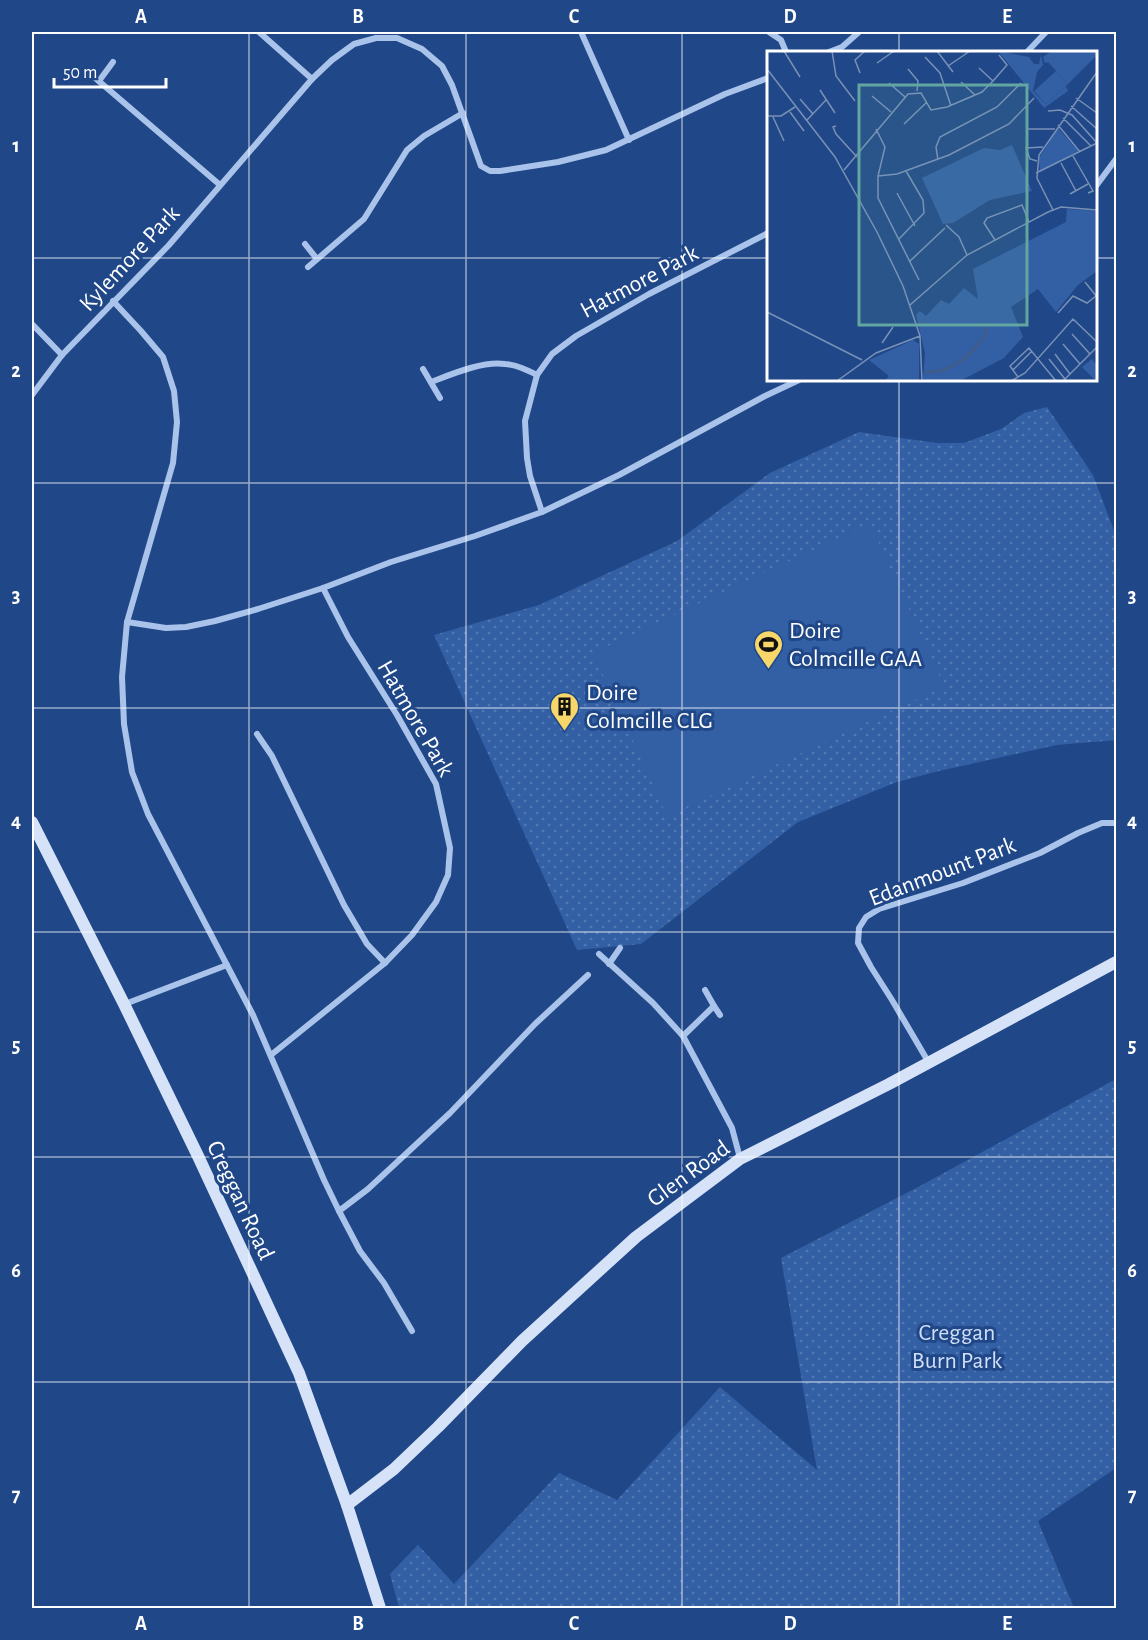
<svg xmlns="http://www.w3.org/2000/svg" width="1148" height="1640" font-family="'Alegreya Sans',sans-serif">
	<defs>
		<pattern id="grass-dots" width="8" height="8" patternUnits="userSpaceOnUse" patternTransform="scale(1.5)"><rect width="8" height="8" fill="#3360a5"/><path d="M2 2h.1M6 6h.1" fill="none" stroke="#5278b2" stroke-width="1.8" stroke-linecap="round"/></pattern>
	</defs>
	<rect width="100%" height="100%" fill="#204787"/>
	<!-- grass -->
	<g fill="url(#grass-dots)">
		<polygon points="1047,407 1093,475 1116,536 1116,740 1057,745 939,771 897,782 798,822 641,944 577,950 434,635 539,605 677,541 770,473 859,432 937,443 964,443 1001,429 1024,413"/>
		<polygon points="1116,1079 1116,1468 1038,1521 1074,1608 399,1608 390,1574 418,1545 454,1584 559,1473 617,1500 720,1387 817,1470 781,1258 920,1186"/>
	</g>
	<!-- garden -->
	<polygon fill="#3360a5" points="870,523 944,686 667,816 593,653"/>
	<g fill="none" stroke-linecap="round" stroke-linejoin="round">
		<!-- street -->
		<g stroke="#a9c3ea" stroke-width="6">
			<polyline points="259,32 312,79"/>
			<polyline points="581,32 629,140"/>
			<polyline points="769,32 781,40 786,52"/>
			<polyline points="829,52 842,47 859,32"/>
			<polyline points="1027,52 1046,32"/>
			<polyline points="87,71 220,185"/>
			<polyline points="99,81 113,62"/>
			<polyline points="1096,186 1116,159"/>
			<polyline points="305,244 317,259"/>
			<polyline points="308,267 364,219 407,150 424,136 463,113"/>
			<polyline points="113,301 141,331 163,357 174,391 177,422 173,463 127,622 122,677 124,724 132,772 148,814 253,1015 324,1180 339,1211 360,1251 384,1283 412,1331"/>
			<polyline points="32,324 62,355"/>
			<polyline points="423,369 440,398"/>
			<path d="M431,382C452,374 482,361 505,364C517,365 527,370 537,375"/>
			<polyline points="32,395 62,355 169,245 312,79 332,60 354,44 376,38 397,38 422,49 442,66 452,85 481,166 490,171 500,171 558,162 606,150 725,94 768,78"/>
			<polyline points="542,512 530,476 527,458 525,421 537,375 552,354 576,336 649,294 768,233"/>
			<polyline points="127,622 166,628 186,627 215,621 258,609 323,588 391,562 475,536 542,512 619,475 765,396 799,380"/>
			<polyline points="257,734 272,756 344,905 367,944 385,963"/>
			<polyline points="599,954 653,1003 683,1036 732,1128 740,1158"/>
			<polyline points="609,964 620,948"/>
			<polyline points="125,1004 227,965"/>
			<polyline points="714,1006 720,1015"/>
			<polyline points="683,1036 714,1006 705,990"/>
			<polyline points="271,1055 385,963 412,935 436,902 448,875 450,848 436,784 397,715 348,637 323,588"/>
			<polyline points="929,1063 892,1000 871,967 858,943 859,928 866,917 879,909 963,883 1040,853 1078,833 1102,823 1116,823"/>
			<polyline points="339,1211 368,1189 450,1113 535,1024 588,975"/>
		</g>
		<!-- secondary -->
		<g stroke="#d5e2f8" stroke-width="12">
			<polyline points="32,822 124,1004 198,1156 299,1373 347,1505 380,1608"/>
			<polyline points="347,1505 394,1469 438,1427 522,1341 636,1237 740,1159 889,1084 1116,962"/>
		</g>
	</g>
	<!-- grid -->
	<path fill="none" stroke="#fff" stroke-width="1.5" stroke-opacity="0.55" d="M249,32V1608M466,32V1608M682,32V1608M899,32V52M32,258H768M1096,258H1116M899,380V1608M32,483H1116M32,708H1116M32,932H1116M32,1157H1116M32,1382H1116"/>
	<!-- icons -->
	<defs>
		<symbol id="stadium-pin" viewBox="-11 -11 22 30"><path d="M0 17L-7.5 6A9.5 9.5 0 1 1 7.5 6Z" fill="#f8d76a" stroke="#204787"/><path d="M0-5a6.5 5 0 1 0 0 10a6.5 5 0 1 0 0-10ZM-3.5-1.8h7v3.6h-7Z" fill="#111"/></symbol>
		<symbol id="building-pin" viewBox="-11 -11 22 30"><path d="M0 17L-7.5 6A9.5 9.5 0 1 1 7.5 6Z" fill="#f8d76a" stroke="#204787"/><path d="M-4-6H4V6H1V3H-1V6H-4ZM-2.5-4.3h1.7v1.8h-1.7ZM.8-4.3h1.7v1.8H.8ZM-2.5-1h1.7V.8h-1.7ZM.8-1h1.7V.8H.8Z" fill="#111"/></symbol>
	</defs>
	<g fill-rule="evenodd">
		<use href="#stadium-pin" x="752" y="628" width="33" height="45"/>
		<use href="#building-pin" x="548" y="690" width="33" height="45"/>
	</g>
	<g text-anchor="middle" stroke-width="6" stroke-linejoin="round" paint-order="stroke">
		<!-- street labels -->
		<g font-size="24" fill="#fff" stroke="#204787">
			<text transform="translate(129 258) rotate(-47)" y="8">Kylemore Park</text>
			<text transform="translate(639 281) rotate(-28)" y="8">Hatmore Park</text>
			<text transform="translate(416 718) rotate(60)" y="8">Hatmore Park</text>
			<text transform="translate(942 871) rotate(-21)" y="8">Edanmount Park</text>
			<text transform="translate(688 1173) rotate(-36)" y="8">Glen Road</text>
			<text transform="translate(241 1200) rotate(65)" y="8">Creggan Road</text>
		</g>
		<!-- poi labels -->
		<g font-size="24" fill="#fff" stroke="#204787" text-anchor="start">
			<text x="789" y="638">Doire<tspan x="789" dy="28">Colmcille GAA</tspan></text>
			<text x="586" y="700">Doire<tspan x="586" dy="28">Colmcille CLG</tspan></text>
		</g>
		<!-- park labels -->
		<g font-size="24" fill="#cedff8" stroke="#204787">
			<text x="957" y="1340">Creggan<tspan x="957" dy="28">Burn Park</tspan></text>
		</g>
	</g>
	<!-- overview -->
	<g transform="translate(767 51)">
		<rect width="330" height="330" fill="#204787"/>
		<path d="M231,0L262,6L267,13H272L274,4L276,14L270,21L266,40L279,53L299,35L301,40L277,57ZM285,0H330V4L301,33L281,11L278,12L276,6ZM291,77L311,100L273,121L272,107ZM245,94L265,140L223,149L186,172L176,173L155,127L217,97L233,99ZM300,158L330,160V220L311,234L289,261L271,238L244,256L256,286L237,307L193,330H156L158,302L149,264L153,260L159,265L174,249L182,253L197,237L211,248L206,218L299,171ZM146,289L152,293V330H117L122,325L102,309Z" fill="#3360a5"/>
		<path d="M145,291L149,293L152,322L117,330L145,311L146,303L129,297Z" fill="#3360a5"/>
		<path d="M297,0H327L303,22L289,8ZM289,20L301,33L279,53L267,40ZM219,111L230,135L189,153L179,130ZM325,308L330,314L329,330L315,316Z" fill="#3360a5"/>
		<path fill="none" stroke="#3f5c8a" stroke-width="3" d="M158,322L177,319L197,308L218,286L220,275"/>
		<path fill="none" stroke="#7991b7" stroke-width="1.5" d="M17,0L33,26M65,0L69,25L88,50M170,0L186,21M158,6L173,22L184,55M110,12L127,0M181,15L203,0M212,17L226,30M0,18L68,106L110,181L136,235L153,285L155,330M141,18L151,30L150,40M93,22L88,9L98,0M194,31L208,44M122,32L138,46M53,39L68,62M105,45L124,61M309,47L330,62M33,48L46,63M304,55L330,78M281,60L293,59L305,64L330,92M23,61L37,80M0,65H14L28,56M6,66L17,90M296,67L324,95M40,69L59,49M137,73L160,51M291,74L313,101M69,75L66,76L69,83L90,106M109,78L118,96L111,125V147L152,229M260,78H288M306,105L326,140L321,142M171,109L169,96L173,86L230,56L254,32M270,110L263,108L259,97L276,96M294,112L309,140M77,119L141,43L154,42L164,59L180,56L215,41L226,30L240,14L232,4M269,122L330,92M111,125L130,123L182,104L242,73L267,47M130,142L148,175M303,143L321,133M286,159L270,127L272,104L330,21M179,174L192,186L200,204M132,188L157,162L156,149L139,120M228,189L217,172L220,167L255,154L262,171M142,211L178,177M318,231L330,246M143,254L200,204L281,161L294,156L330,159M0,261L95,309M291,262L306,245L320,252L329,245M305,283L323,303M115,292L126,276M296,293L313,313M288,303L303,323M282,308L298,328M246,319L265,300M251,326L243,315L262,297L289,330M70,330L109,302L153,285M244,330L258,322L306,268L330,291M296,330L330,296"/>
		<path fill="#63a6a1" fill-opacity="0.15" stroke="#63a6a1" stroke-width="3" d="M92,34H260V274H92Z"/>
		<rect width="330" height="330" fill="none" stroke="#fff" stroke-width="3"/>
	</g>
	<!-- border -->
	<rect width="1148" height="1640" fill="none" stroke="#204787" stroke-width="66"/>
	<!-- scale -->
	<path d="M54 78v9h112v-9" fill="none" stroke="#ffffff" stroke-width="3"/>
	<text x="63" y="78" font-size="18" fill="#ffffff" stroke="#204787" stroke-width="4.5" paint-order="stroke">50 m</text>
	<rect x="33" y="33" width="1082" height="1574" fill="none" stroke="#fff" stroke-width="2"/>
	<g font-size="20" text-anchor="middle" font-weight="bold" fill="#fff">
		<text x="141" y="23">A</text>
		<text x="358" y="23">B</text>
		<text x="574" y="23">C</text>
		<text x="790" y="23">D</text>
		<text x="1007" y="23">E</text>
		<text x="16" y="152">1</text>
		<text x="1132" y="152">1</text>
		<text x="16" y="377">2</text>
		<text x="1132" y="377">2</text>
		<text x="16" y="602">3</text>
		<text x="1132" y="602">3</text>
		<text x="16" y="827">4</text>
		<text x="1132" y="827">4</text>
		<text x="16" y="1052">5</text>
		<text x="1132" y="1052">5</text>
		<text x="16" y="1277">6</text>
		<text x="1132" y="1277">6</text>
		<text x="16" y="1501">7</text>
		<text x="1132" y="1501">7</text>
		<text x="141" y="1630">A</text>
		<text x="358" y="1630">B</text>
		<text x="574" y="1630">C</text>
		<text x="790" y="1630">D</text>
		<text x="1007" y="1630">E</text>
	</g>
</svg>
